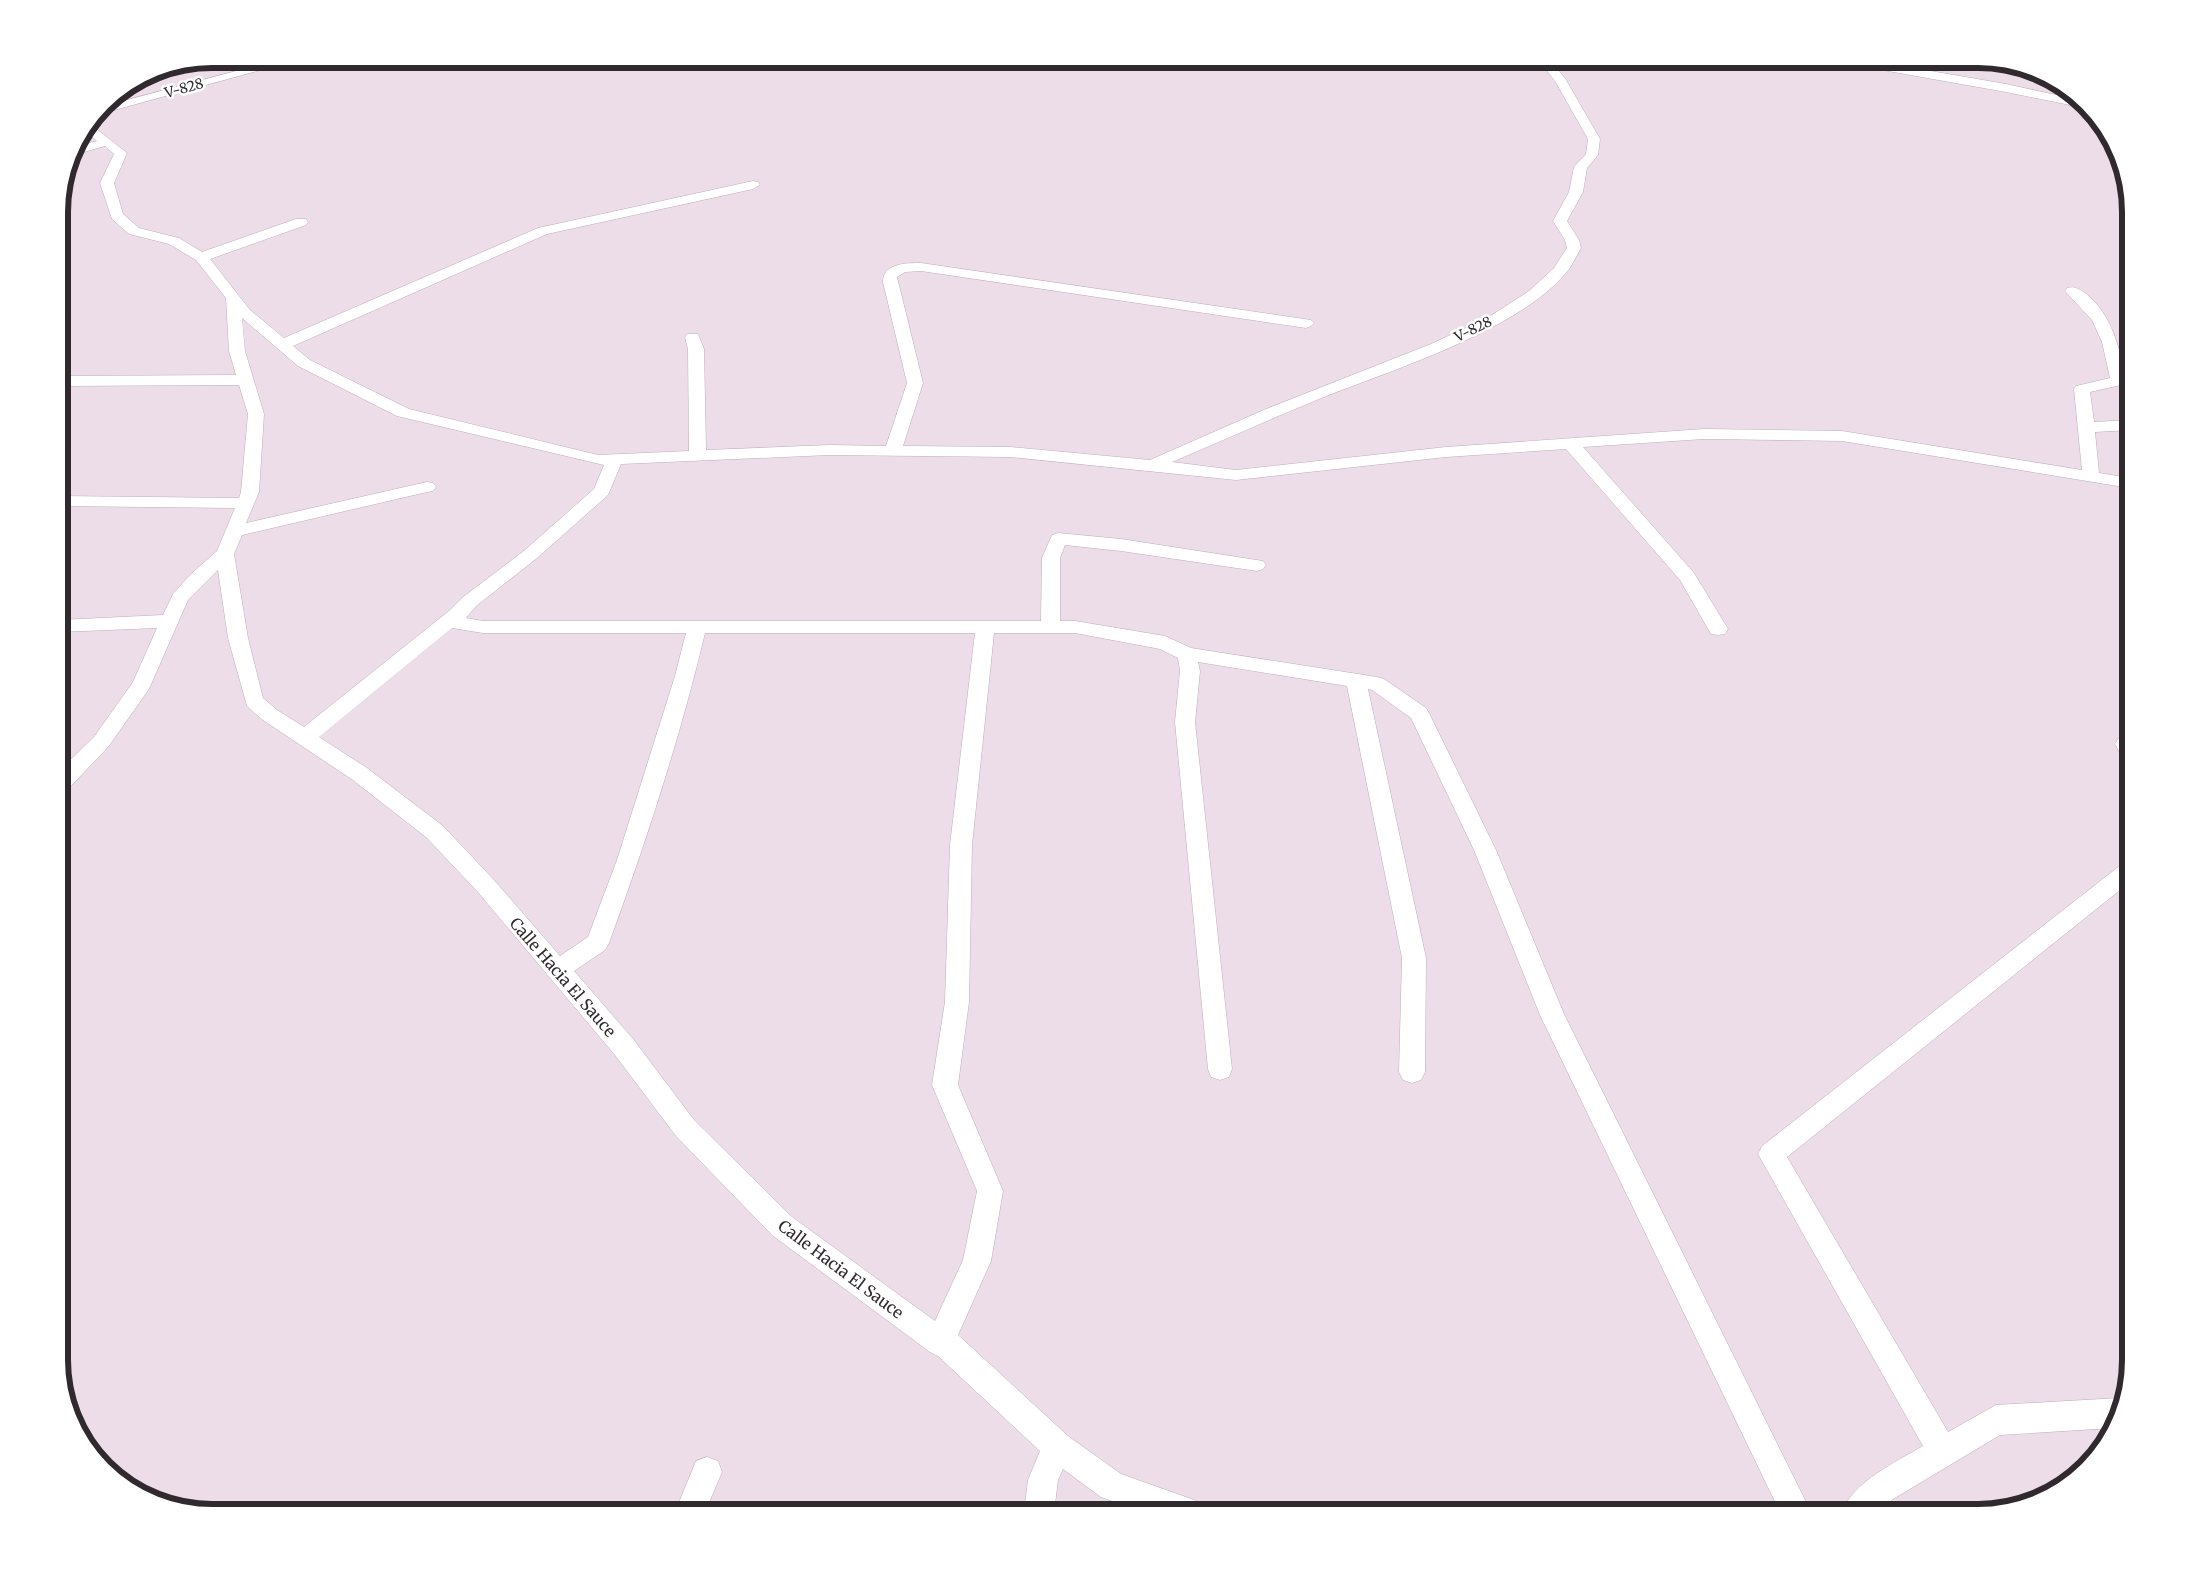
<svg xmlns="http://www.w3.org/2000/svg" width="2189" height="1571" font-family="Merriweather,serif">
	<rect width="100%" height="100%" fill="#eddde8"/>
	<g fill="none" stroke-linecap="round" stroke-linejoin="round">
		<defs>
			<g id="minor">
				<polygon points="281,59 307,59 305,61 272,67 96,115 101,107"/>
				<path d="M1538,59H1550L1566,80L1600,139L1598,155L1587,168L1583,192L1567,221L1579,240L1581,248C1576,256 1572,267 1565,274C1515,332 1391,370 1319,399C1270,419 1221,441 1172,462L1236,470L1446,447L1704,429L1842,431L2082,470L2074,389L2076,386L2110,378L2102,342L2092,320L2065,291L2067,288C2075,286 2078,289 2085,293C2113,315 2119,349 2127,381L2125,384L2090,392L2094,422L2130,420V430L2095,432L2099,473L2130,478V488L1842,441L1704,439L1583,447L1694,573L1728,629L1725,634L1718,635L1711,634L1680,580L1566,449L1446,457L1236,480L1010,457L829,455L621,464L608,495L537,558L476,606L466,618L483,621H1041L1042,558L1052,535L1058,533L1121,539L1263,561L1266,565L1263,569L1257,571L1121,551L1065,545L1060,558V621H1075L1165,636L1191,648L1377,677L1384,679L1426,708L1429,713L1496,850L1564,1014L1811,1512H1780L1540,1015L1474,850L1411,718L1372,690L1368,689L1426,958L1425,1072L1421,1080L1412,1083L1403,1080L1399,1072L1402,958L1347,686L1198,662L1200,671L1195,722L1232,1069L1229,1077L1220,1080L1211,1077L1208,1069L1175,722L1180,671L1178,658L1160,649L1075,633H994L972,845L969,1002L958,1085L1003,1191L991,1261L958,1335L1068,1436L1121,1474L1197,1501L1201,1512H1143L1101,1497L1063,1469L1058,1480L1054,1512H1024L1028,1480L1040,1451L938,1356L930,1352L772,1235L676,1136L615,1055L477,891L427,838L353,780L263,720L247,706L228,638L218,570L188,600L149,689L108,747L67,790L59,792V771L94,737L133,682L157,628L59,632V620L163,615L173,594L191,574L217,551L235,508L59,506V496L239,498L241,492L248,414L239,385L59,386V376L236,375L229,351L226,298L196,260L169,244L129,234L112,219L100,183L114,154L105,146L70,156L74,147L97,141L85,131L90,124L127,153L114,183L123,214L139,228L179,238L202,252L296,219H306L308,222L306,225L210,259L250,310L284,338L538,228L753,181L758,182L760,185L753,189L547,234L293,346L310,360L409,409L598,455L689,451L688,349L685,337L688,334H698L704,349L706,450L829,445L886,446L907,383L883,282C883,263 907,263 921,263L1311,320L1314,323L1311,326L1306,328L921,271L905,272L897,277L923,383L903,446L1010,447L1150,460L1266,409L1431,344L1489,317L1529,291L1554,268L1567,248L1565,240L1553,221L1569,192L1574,167L1586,154L1588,139L1555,81ZM242,318L298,366L397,416L604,465L594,489L525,550L462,598L449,611L304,727L277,710L263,698L248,638L234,554L242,535L427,492L433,491L436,487L433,483L427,482L246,523L259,492L264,414L245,351ZM452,628L483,633H686L675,676L617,860L588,937L560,956L493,879L443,826L367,768L319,737ZM705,633H975L950,845L945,1002L932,1085L977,1191L963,1260L935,1321L792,1217L694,1120L633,1039L574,971L605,950L609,943C646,842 680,738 705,633Z"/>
				<polygon points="1837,59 1861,59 2006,84 2079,100 2085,108 2006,92 1843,63"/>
				<polygon points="2125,737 2130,737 2130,761 2123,758 2115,744 2118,739"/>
				<path d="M2130,861V882L1787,1157L1948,1432L1996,1405L2120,1398L2124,1400L2122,1409L2112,1428L2000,1435L1893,1499L1879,1512H1842C1853,1482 1896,1462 1923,1446L1758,1154L1762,1146L2122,864Z"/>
				<polygon points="707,1457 718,1461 722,1472 705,1512 675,1512 696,1461"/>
			</g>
		</defs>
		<!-- minor casing -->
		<use href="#minor" stroke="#bdaeb9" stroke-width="1"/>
		<!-- minor -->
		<use href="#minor" fill="#fff" fill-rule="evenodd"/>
	</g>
	<g text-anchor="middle" stroke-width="5" stroke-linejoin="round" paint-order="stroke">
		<!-- far-street labels -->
		<g font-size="14" fill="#302a2f" stroke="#fff">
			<text transform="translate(184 88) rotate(-15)" y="5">V-828</text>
			<text transform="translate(1473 329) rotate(-26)" y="5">V-828</text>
		</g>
		<!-- street labels -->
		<g font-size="16" fill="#302a2f" stroke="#fff">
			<text transform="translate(563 977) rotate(49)" y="6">Calle Hacia El Sauce</text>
			<text transform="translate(841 1269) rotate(37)" y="6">Calle Hacia El Sauce</text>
		</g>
	</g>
	<!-- crop -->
	<path d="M0 0H2189V1571H0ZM212 68H1978A144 144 0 0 1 2122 212V1360A144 144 0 0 1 1978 1504H212A144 144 0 0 1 68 1360V212A144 144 0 0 1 212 68Z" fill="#fff" fill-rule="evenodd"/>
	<path fill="none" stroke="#302a2f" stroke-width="6" d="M212 68H1978A144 144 0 0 1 2122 212V1360A144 144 0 0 1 1978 1504H212A144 144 0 0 1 68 1360V212A144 144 0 0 1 212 68Z"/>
</svg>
